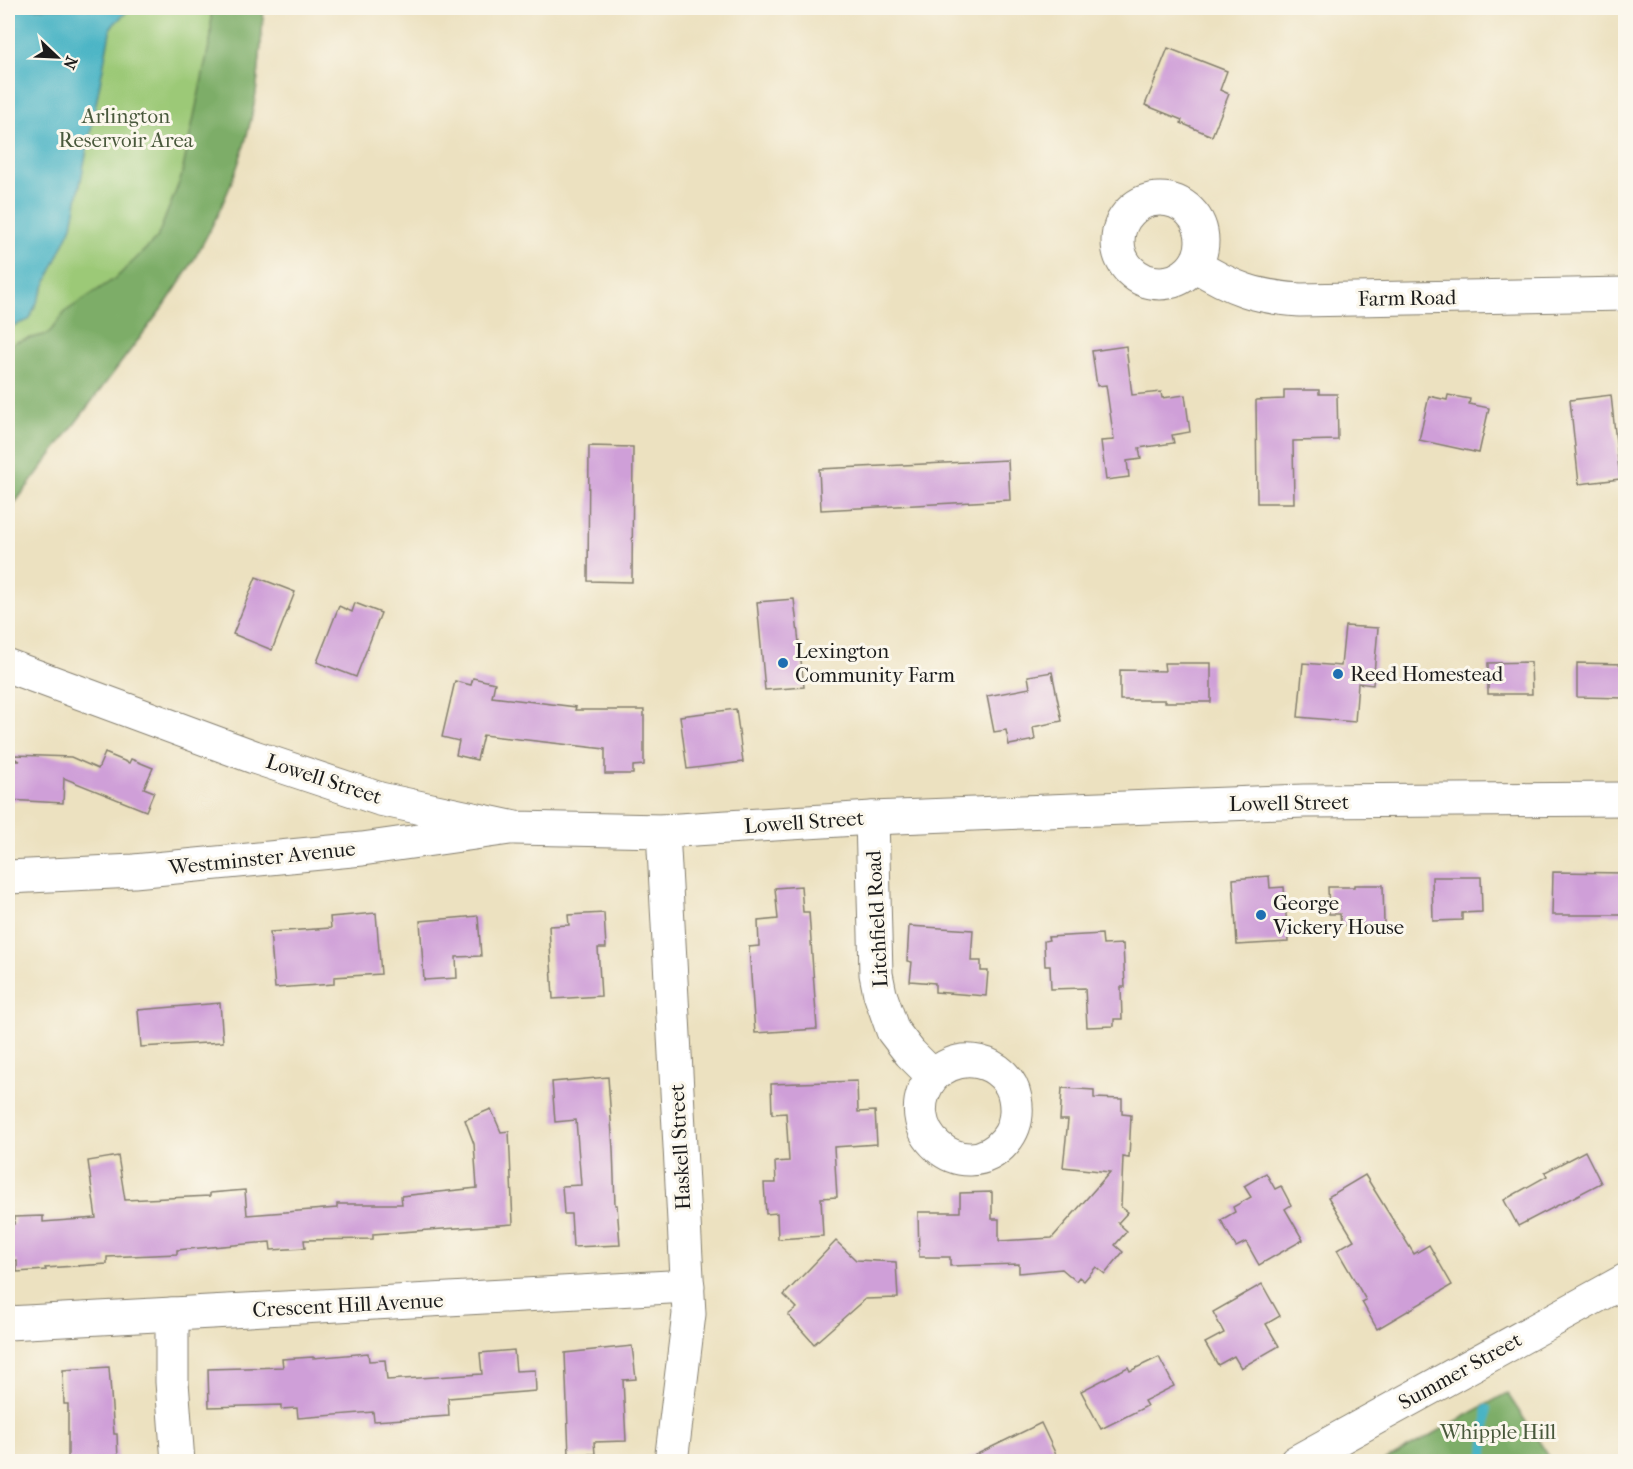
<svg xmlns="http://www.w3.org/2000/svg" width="1633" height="1469" font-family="'IM FELL French Canon',serif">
	<rect width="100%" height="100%" fill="#fbf7ec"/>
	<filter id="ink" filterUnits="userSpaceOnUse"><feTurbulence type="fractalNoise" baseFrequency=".0167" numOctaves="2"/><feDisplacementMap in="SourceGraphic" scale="12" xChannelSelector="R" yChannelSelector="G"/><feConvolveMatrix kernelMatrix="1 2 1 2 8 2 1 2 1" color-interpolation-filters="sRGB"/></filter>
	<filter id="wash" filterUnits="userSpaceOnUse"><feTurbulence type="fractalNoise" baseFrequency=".008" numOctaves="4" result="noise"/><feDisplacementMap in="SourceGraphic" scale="24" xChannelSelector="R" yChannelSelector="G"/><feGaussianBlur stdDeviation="1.35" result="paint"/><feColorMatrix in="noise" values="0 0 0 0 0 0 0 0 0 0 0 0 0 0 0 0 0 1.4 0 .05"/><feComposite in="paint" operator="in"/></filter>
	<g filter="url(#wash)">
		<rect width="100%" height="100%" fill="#ece1c0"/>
		<!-- green -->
		<path fill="#9cc977" stroke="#5c724a" stroke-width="1.5" d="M8,8H264C261,38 260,69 255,99C242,174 209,241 166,303L8,512Z"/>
		<!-- forest -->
		<g fill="#7dad68" stroke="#4c6442" stroke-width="1.5">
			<path d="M211,8H264C261,38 260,69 255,99C242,174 209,241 166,303L8,512V349L15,342L48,334L66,311L117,277L157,238L181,178L211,36Z"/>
			<polygon points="1507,1393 1552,1461 1384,1461"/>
		</g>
		<!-- water -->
		<polygon fill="#48b4c5" stroke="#326870" stroke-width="1.5" points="8,8 131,8 111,27 72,226 29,320 8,328"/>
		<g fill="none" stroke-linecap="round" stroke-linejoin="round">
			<!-- stream -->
			<polyline stroke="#48b4c5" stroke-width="9" points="1484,1462 1487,1409"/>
		</g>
		<g id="blocks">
			<!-- building -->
			<g fill="#cf9fd8">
				<polygon points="1168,48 1227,71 1220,90 1229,94 1212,136 1181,123 1182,120 1145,105"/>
				<polygon points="1126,346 1132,395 1161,392 1162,398 1185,395 1190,432 1172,435 1174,443 1139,448 1141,459 1127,461 1129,477 1106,480 1101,441 1114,440 1106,385 1097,386 1092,351"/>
				<polygon points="1284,390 1319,390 1319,394 1337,394 1338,440 1293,441 1294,503 1257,503 1256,400 1284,399"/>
				<polygon points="1448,395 1470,399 1469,404 1489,408 1479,453 1419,440 1429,396 1447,400"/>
				<polygon points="1611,395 1620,479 1579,484 1570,400"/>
				<polygon points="589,446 633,447 632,582 588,581"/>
				<polygon points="1008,460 1010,500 821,510 819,469"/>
				<polygon points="256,577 295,592 272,650 233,634"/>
				<polygon points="794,599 804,687 765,690 757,602"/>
				<polygon points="355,603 381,613 356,677 317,662 339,606 352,612"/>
				<polygon points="1345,626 1378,628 1373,685 1358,683 1355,722 1298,717 1303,663 1341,666"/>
				<polygon points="1531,662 1532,694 1488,694 1488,663"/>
				<polygon points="1164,663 1211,663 1211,702 1165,702 1165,700 1120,700 1120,670 1165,671"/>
				<polygon points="1577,663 1626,664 1626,698 1577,697"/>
				<polygon points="1052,672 1062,721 1033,727 1035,740 1009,745 1006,730 994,732 987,696 1030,688 1028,676"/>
				<polygon points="473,678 495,683 492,697 576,707 575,710 644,710 644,765 633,766 633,774 605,774 605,749 483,735 477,760 456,755 459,741 442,737 455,681 471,685"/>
				<polygon points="736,709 743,762 687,769 680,716"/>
				<polygon points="105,753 129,763 131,759 153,768 144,788 154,792 146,811 64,778 63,803 8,800 8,761 20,761 13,758 14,755 71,757 98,769"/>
				<polygon points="1553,872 1626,873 1626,915 1552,915"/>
				<polygon points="1269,876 1270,888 1284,887 1288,942 1237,945 1233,879"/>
				<polygon points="1432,877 1481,877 1482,912 1462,913 1462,920 1433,921"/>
				<polygon points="1354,885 1383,885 1384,924 1341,925 1340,914 1329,914 1328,887 1354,887"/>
				<polygon points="801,886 803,912 809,912 817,1029 755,1033 749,947 759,946 758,921 778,919 775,888"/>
				<polygon points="376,913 381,974 334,977 334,984 275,988 270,932 331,928 330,917"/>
				<polygon points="604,913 606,948 598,948 601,996 553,999 549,926 569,925 568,915"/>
				<polygon points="478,916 481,956 456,957 457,978 424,980 420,921"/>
				<polygon points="909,926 973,930 971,961 981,961 981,971 988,971 986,996 935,992 935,983 910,981 912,962 907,961"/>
				<polygon points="1102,934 1103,945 1123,944 1125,987 1121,987 1122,1019 1114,1019 1114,1026 1087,1027 1085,988 1051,989 1050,966 1045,966 1044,941 1049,940 1048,937"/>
				<polygon points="220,1003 223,1042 141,1047 138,1010"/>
				<polygon points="608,1077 613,1149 615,1205 617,1205 620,1245 573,1247 571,1214 564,1214 562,1186 581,1185 576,1120 555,1122 552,1082"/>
				<polygon points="857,1081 858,1112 875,1111 877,1144 834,1147 837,1197 821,1198 823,1236 778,1239 777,1213 766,1214 764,1183 776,1183 775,1162 789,1161 786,1113 772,1114 771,1084"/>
				<polygon points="1062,1088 1094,1090 1094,1098 1122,1099 1122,1114 1131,1115 1129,1158 1123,1157 1121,1207 1128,1212 1118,1223 1127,1231 1115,1245 1123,1252 1105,1274 1096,1267 1084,1281 1079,1277 1076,1281 1062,1269 1019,1273 1019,1264 950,1266 950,1257 919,1257 918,1212 960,1212 960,1193 992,1192 992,1219 999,1219 999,1241 1052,1238 1110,1172 1063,1167 1068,1120 1060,1120"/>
				<polygon points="491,1109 501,1132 509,1131 513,1224 373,1234 373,1239 304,1240 305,1248 271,1250 270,1242 177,1250 177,1254 107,1257 107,1264 45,1268 46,1270 17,1272 17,1260 10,1261 8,1224 14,1224 14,1217 43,1216 43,1222 96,1218 88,1161 118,1156 125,1200 210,1196 210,1193 245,1190 247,1215 337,1208 337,1204 402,1204 401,1196 477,1188 474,1144 465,1120"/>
				<polygon points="1585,1151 1601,1183 1518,1226 1504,1200 1547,1176 1545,1172"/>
				<polygon points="1266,1173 1275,1189 1281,1186 1291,1205 1285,1209 1303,1240 1259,1265 1246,1242 1236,1247 1221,1220 1235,1212 1233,1207 1251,1197 1244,1186"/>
				<polygon points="1365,1175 1414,1254 1429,1245 1452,1285 1377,1329 1362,1302 1366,1300 1337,1250 1354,1240 1328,1197"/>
				<polygon points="836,1241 856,1260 896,1262 898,1298 865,1299 814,1344 788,1315 797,1308 784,1295"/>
				<polygon points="1262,1284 1280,1316 1266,1324 1279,1346 1241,1368 1234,1356 1218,1365 1205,1343 1224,1333 1213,1312"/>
				<polygon points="632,1346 636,1379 623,1380 626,1441 594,1442 595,1454 569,1455 565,1353"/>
				<polygon points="514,1350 516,1371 535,1370 536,1391 448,1398 449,1416 374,1421 373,1412 298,1418 297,1408 281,1409 281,1405 209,1407 208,1369 283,1367 282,1359 313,1357 313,1358 368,1353 369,1361 385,1360 387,1380 482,1374 480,1353"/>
				<polygon points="1159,1357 1174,1386 1144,1401 1147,1406 1101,1429 1081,1391 1128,1367 1130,1371"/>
				<polygon points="109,1367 114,1434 117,1434 118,1461 68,1461 68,1404 64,1404 63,1370"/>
				<polygon points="1041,1423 1059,1461 963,1461"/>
			</g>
		</g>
	</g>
	<g filter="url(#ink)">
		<use href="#blocks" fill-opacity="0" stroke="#847e6e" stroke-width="1.5"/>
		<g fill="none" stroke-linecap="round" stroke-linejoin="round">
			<defs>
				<g id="street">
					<circle cx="1160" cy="241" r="42"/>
					<path d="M1195,265C1233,289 1257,297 1300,300L1626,294"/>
					<path d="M872,818L876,974L880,994L893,1031L910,1053L933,1076C946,1064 961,1058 979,1062C997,1066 1012,1080 1015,1098C1018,1114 1015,1129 1005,1141C964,1190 891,1129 933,1076"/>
					<polyline points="663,831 689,1314 671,1462"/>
					<polyline points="8,877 134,871 362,849 510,828"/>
					<polyline points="172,1314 172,1382 178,1462"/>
					<polyline points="8,1323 688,1286"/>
				</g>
				<g id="secondary">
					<polyline points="8,666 254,757 380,799 515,828 663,831 872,818 1304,801 1626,799"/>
					<polyline points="1296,1462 1626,1280"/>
				</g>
			</defs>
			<!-- street casing -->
			<use href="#street" stroke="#847e6e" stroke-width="35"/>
			<!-- secondary casing -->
			<use href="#secondary" stroke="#847e6e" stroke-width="35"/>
			<!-- street -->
			<use href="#street" stroke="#fff" stroke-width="33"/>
			<!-- secondary -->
			<use href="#secondary" stroke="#fff" stroke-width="33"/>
		</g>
	</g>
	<!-- markers -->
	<g fill="#1f6fb2" stroke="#fbf7ec" stroke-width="2">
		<circle cx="783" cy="663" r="6"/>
		<circle cx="1338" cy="674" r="6"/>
		<circle cx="1261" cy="915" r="6"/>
	</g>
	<g text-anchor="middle" stroke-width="6" stroke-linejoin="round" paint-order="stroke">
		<!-- park labels -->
		<g font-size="21" fill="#49593c" stroke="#fbf7ec">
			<text x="126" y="123">Arlington<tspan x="126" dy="24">Reservoir Area</tspan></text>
			<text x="1498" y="1439">Whipple Hill</text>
		</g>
		<!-- street labels -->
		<g font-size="21" fill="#1c1c1c" stroke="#fbf7ec">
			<text transform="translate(1407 298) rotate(-1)" y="7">Farm Road</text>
			<text transform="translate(324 779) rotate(18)" y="7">Lowell Street</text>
			<text transform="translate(1289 803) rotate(-1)" y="7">Lowell Street</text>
			<text transform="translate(804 822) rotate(-4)" y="7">Lowell Street</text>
			<text transform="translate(262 858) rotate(-6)" y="7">Westminster Avenue</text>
			<text transform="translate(877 919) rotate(-93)" y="7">Litchfield Road</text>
			<text transform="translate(680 1147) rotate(-93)" y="7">Haskell Street</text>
			<text transform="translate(348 1305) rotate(-3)" y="7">Crescent Hill Avenue</text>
			<text transform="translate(1460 1371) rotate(-29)" y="7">Summer Street</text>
		</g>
		<!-- poi labels -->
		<g font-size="21" fill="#1c1c1c" stroke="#fbf7ec" text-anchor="start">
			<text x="795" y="658">Lexington<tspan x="795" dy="24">Community Farm</tspan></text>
			<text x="1350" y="681">Reed Homestead</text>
			<text x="1273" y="910">George<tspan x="1273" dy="24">Vickery House</tspan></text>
		</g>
	</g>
	<!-- margin -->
	<rect width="1633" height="1469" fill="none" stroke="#fbf7ec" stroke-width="30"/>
	<!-- north arrow -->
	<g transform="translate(57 57) rotate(113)" stroke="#fbf7ec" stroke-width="4.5" paint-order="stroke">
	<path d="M0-4.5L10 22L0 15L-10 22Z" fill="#1c1c1c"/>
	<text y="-9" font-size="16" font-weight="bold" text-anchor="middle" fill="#1c1c1c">N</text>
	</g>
</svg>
